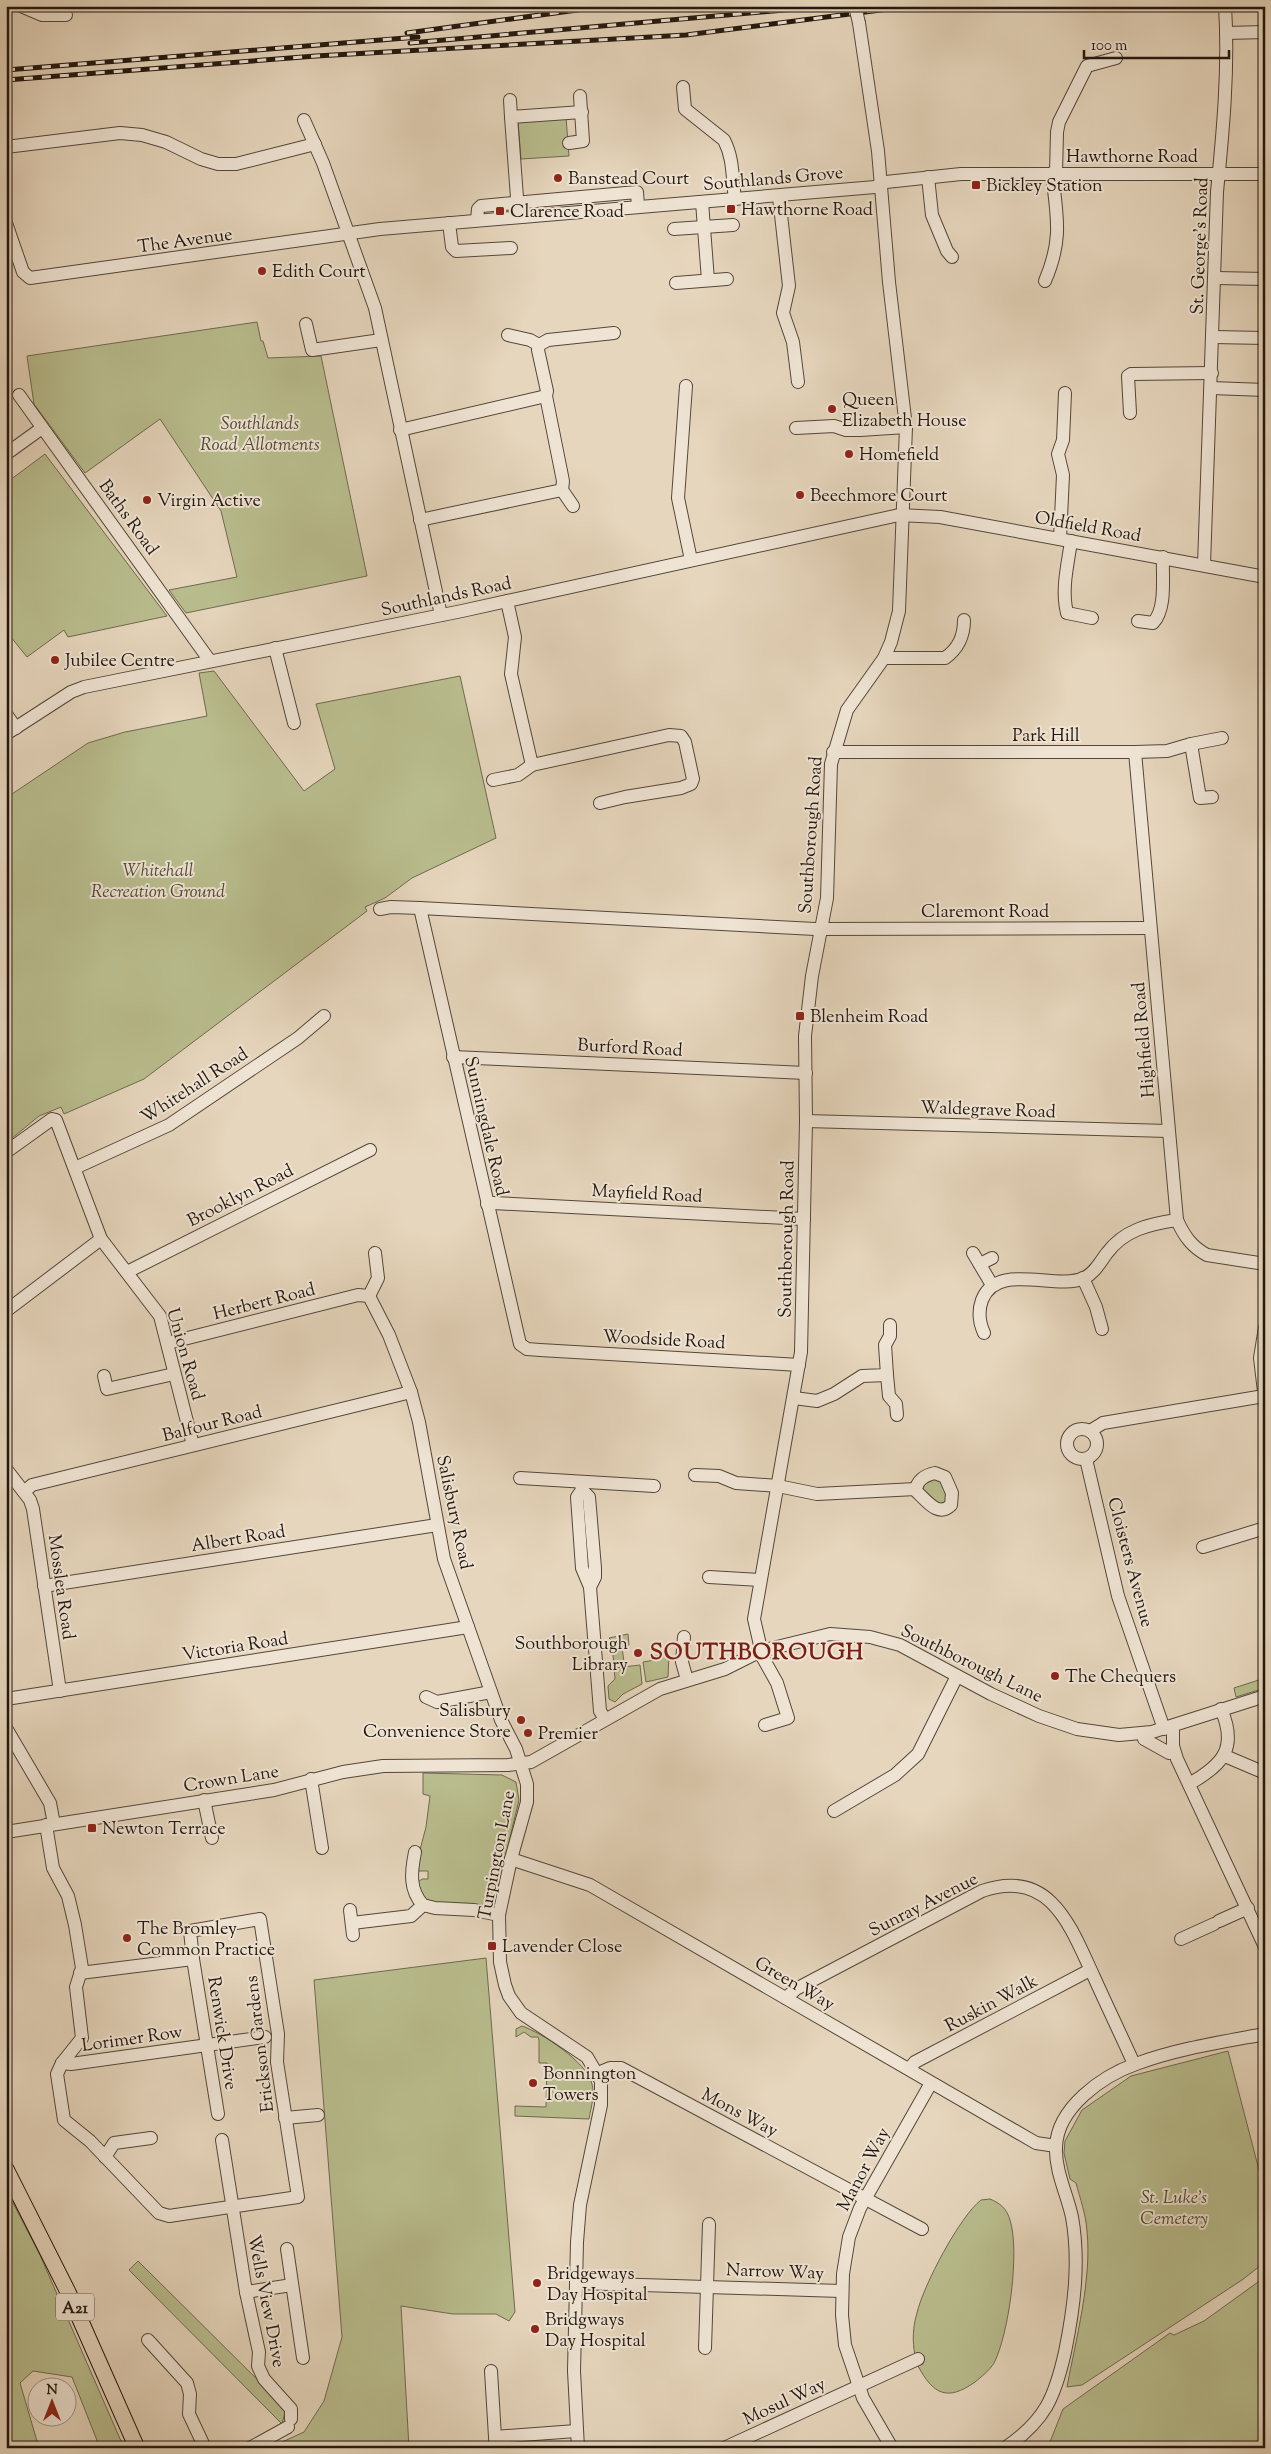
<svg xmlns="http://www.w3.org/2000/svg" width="1271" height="2454" font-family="'Sorts Mill Goudy',serif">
	<rect width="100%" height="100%" fill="#e6d6bd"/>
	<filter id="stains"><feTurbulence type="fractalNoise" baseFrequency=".004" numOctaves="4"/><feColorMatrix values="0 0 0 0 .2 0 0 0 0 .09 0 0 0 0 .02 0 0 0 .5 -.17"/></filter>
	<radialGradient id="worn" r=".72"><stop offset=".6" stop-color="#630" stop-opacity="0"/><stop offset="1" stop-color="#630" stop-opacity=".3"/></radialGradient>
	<!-- green -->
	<g fill="#b9bd8e" stroke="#6e6a4e">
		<polygon points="566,117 569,156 521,159 518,121"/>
		<polygon points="257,322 261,341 263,341 268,358 321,356 367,576 186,613 169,590 237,577 221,511 160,419 85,473 34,404 27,356"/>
		<polygon points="45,454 167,616 68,637 64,630 27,657 6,631 6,483"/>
		<polygon points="214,671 304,791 335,769 316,704 460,676 496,838 412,878 385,898 365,907 367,911 144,1079 64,1114 61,1107 39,1116 6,1143 6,798 88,743 125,732 207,716 199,673"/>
		<polygon points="936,1479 942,1481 947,1499 943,1504 938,1503 923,1489 925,1484"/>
		<polygon points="628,1634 629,1645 622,1647 624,1662 614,1663 611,1640 609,1638"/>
		<polygon points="669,1654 668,1677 646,1682 643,1662 655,1660 655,1656"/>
		<polygon points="640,1665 642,1684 623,1694 615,1702 609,1699 608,1686 615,1679 614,1668"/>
		<polygon points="1265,1678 1265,1688 1236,1697 1234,1688"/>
		<polygon points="423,1773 502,1775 516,1782 519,1800 493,1908 427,1902 417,1883 422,1879 428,1879 428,1871 419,1871 416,1865 426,1827 430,1796 423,1794"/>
		<polygon points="486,1958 515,2312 509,2321 496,2314 453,2314 401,2306 409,2448 269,2448 304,2432 324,2401 342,2337 314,1980"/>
		<path d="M522,2026C542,2033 587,2062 592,2084C595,2096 591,2107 589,2119L515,2116V2106L546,2107L547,2063H539V2040L538,2037H531L524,2032L516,2037V2029Z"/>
		<path d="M1228,2051L1265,2193V2262L1242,2280L1082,2385L1067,2387C1076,2339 1092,2279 1087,2231C1086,2215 1080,2198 1076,2183L1070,2179L1064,2153L1065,2141L1082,2110L1131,2076Z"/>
		<polygon points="6,2189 40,2255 124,2448 100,2448 72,2377 33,2371 20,2383 39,2448 6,2448"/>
		<path d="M990,2199C1000,2203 1007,2209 1010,2220C1020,2251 1009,2334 994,2363C990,2370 981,2377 975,2382C947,2402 933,2394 918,2366L923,2364L919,2354L915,2355C912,2341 913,2326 917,2313C923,2286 960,2216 981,2200Z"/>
		<polygon points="138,2261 286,2408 282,2424 129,2270"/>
		<polygon points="1265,2277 1265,2448 1041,2448 1050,2442 1063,2409 1170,2333 1174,2335 1204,2321"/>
	</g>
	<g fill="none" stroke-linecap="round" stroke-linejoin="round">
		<defs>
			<g id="minor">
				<polyline points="21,6 42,15 66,15"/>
				<polyline points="1226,33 1265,32"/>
				<path d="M683,87L685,109L724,140C734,159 732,179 735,199"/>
				<polyline points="510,100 511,117"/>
				<polyline points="304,120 323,163 375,308 441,615"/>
				<polyline points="569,143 583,141 580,96"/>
				<polyline points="6,147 120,133 142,135 166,142 201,159 218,164 236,164 315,144"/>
				<polyline points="1056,173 1057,132 1059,122 1087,66 1116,58"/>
				<polyline points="928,177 932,215 947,251 952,257"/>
				<polyline points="779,197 789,286 783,313 793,342 798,382"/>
				<polyline points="702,202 708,280"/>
				<polyline points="518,211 511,117 582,112"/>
				<polyline points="477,220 478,209 481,206 637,192 638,206"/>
				<polyline points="6,223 23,272 30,278 380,229 875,187 886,182 961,174 1265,174"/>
				<polyline points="449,223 452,247 456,251 511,248"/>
				<polyline points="674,229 733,225"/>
				<polyline points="1216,278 1265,279"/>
				<path d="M1045,281C1063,239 1057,217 1052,173"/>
				<polyline points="676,283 727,279"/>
				<polyline points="306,324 312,350 381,340"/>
				<polyline points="508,335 530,340 539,345"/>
				<polyline points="1213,337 1265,338"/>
				<polyline points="686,386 678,498 691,560"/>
				<polyline points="1211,388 1265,390"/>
				<polyline points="19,395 210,661"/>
				<polyline points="1130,413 1128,376 1131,374 1212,373"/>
				<polyline points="796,428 834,426 846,430 860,430 906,427"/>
				<polyline points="400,430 546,396"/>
				<polyline points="6,454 42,428"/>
				<polyline points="573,506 562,490 563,481 546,396 547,391 538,350 539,345 548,340 614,333"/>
				<polyline points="420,520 562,490"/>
				<polyline points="1060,539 1063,475 1058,454 1063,440 1065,393"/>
				<path d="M1071,541C1068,564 1061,589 1067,613L1092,618"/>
				<path d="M1204,565L1217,192C1223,131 1229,68 1225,6"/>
				<polyline points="507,601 515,637 511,674 532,765 669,735 681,736 685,742 693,779 691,784 681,788 625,797 600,803"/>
				<path d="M1138,621L1153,623C1167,608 1162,577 1163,557"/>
				<polyline points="275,648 294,723"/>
				<path d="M884,658H945C959,648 964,636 964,620"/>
				<polyline points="6,714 16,728"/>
				<polyline points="6,734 71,692 84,687 462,611 899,515 940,517 1265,577"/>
				<polyline points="1191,744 1222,738"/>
				<polyline points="833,752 1135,752 1167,751 1191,744 1200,798 1212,797"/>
				<path d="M1135,752L1177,1220C1184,1236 1192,1247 1207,1255L1265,1264"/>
				<polyline points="493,780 518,775 532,765"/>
				<polyline points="420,908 520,1344 527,1349 540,1350 799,1365"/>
				<polyline points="380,909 391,907 420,908 815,929 1150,928"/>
				<polyline points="453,1057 806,1073"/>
				<polyline points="806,1121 1168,1131"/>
				<polyline points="6,1152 52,1119 56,1120 101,1239 160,1316 193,1445"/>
				<polyline points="75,1168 169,1125 298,1038 324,1016"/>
				<polyline points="487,1204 493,1203 804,1219"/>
				<polyline points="973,1253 992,1285"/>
				<polyline points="980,1264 992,1258"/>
				<polyline points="127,1272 370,1150"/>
				<polyline points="1083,1278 1096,1307 1102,1329"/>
				<polyline points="369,1296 389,1335 411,1392 419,1422 444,1559 501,1720 516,1749 527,1784 527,1802 511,1859 499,1915 500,1962 505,1985 509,1996 521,2013 587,2057 601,2081 601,2105 580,2205 577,2242 574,2371 578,2448"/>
				<polyline points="369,1296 378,1278 375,1253"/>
				<polyline points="6,1311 101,1239"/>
				<polyline points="1265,1327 1260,1358 1265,1400"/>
				<path d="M984,1333C979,1322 978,1311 982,1300C997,1261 1055,1291 1084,1278C1095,1273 1100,1262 1107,1253C1124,1230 1149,1224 1177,1220"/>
				<polyline points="168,1343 358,1295 369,1296"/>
				<polyline points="887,1375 889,1396 896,1404 897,1415"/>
				<polyline points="104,1376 107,1389 174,1374"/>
				<polyline points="794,1398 817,1401 834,1394 862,1376 887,1375 885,1345 890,1336 890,1325"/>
				<circle cx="1082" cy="1444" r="15"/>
				<polyline points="1090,1431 1103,1423 1264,1396"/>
				<polyline points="1086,1459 1118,1596 1164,1729"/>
				<polyline points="6,1469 30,1500 33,1509 60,1691"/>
				<path d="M935,1473L945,1477L952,1493L951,1505C938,1518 926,1500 916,1491C916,1481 925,1475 935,1473Z"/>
				<polyline points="695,1475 719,1476 736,1483 778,1486 817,1494 916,1489"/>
				<polyline points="520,1478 654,1486"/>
				<polyline points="581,1482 582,1490 577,1497 582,1568 590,1587 600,1711 605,1719"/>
				<polyline points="582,1490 589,1497 595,1568 595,1577 590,1587"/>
				<polyline points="24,1492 32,1485 411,1392"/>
				<polyline points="1203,1547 1265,1528"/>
				<polyline points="709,1577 760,1580"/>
				<polyline points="44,1586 437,1525"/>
				<polyline points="684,1637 682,1662 687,1680"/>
				<polyline points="426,1697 437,1702 491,1692"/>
				<polyline points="6,1699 468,1627"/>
				<polyline points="765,1725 788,1718 777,1683 763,1658 754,1619 801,1352 806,1121 805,1036 812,976 827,898 831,764 847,710 884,658 891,642 899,611 906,427 889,282 878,151 859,23"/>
				<polyline points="1173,1726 1173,1746 1177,1759 1265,1947"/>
				<polyline points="6,1728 50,1803 54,1824"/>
				<polyline points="1143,1734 1144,1739 1169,1753 1174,1752"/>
				<polyline points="1225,1756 1265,1773"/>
				<polyline points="311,1779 322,1848"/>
				<path d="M1189,1784C1223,1765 1238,1748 1221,1709"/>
				<polyline points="204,1800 212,1838"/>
				<polyline points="834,1811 895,1775 918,1754 957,1676"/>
				<polyline points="46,1825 53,1868 68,1896 75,1925 82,1968 76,1987 82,2038 62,2063 57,2074 64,2120 90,2141 159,2213 169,2216 298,2197 277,2062 278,2034 260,1919 190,1931 193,1959 218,2114"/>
				<polyline points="6,1832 274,1790 343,1772 383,1766 508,1765 531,1762 660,1689 725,1669 761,1651 830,1634 870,1637 900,1645 991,1694 1039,1716 1077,1729 1119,1735 1152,1732 1265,1696"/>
				<path d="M415,1852C411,1872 409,1890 423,1905L435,1908L474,1910L499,1915"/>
				<polyline points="511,1859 590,1885 1036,2143 1056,2146"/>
				<polyline points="350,1910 353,1935"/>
				<polyline points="1219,1921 1248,1908"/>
				<polyline points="352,1923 411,1916 423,1905"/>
				<polyline points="1181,1939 1214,1924"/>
				<polyline points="80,1973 193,1959"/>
				<path d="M786,1998L796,1989L982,1891C1051,1867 1071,1928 1094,1977C1107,2006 1121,2035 1134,2064"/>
				<polyline points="62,2063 71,2064 265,2037"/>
				<polyline points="909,2069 915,2062 1090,1970"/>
				<polyline points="598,2073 610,2068 621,2068 922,2229"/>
				<polyline points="285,2118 318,2115"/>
				<polyline points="222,2140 246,2292 259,2352 258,2366 264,2379 291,2409 291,2419"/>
				<polyline points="105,2157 114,2143 151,2138"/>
				<polyline points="287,2249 303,2358"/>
				<polyline points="576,2283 841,2291"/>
				<polyline points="246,2292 292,2285"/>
				<polyline points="148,2340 187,2383 190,2394 189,2414 205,2448"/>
				<polyline points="705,2348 709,2224"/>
				<polyline points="491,2371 495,2437"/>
				<polyline points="250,2448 288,2427"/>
				<polyline points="496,2448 495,2437 576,2431"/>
				<polyline points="724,2448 918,2359"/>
				<polyline points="892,2448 863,2398 845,2345 842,2315 843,2274 849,2237 860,2208 931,2083"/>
				<path d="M1005,2448C1045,2421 1055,2397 1065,2352C1074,2308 1080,2262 1072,2217C1067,2194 1055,2171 1056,2147C1057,2108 1102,2076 1136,2064C1176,2049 1222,2042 1265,2034"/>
			</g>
			<polyline id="major" points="6,2169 68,2292 137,2448"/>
		</defs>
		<!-- minor casing -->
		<use href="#minor" stroke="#53473a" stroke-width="14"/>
		<!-- major casing -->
		<use href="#major" stroke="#22170f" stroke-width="17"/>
		<!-- minor -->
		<use href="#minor" stroke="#efe4d4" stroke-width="12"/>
		<!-- major -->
		<use href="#major" stroke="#e6d6bd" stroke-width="15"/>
		<defs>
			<g id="rail">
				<polyline points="407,33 607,6"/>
				<polyline points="410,43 829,6"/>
				<polyline points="6,70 418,37"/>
				<polyline points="6,80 316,56 686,35 912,6"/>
			</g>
		</defs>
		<!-- rail casing -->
		<use href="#rail" stroke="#22170f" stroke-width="5"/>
		<!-- rail -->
		<use href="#rail" stroke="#efe4d4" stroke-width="3" stroke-dasharray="9" stroke-linecap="butt"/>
		<defs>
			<polyline id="minor-bridge" points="855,6 859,23"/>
		</defs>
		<!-- minor-bridge casing -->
		<use href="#minor-bridge" stroke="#53473a" stroke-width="14" stroke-linecap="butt"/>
		<!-- minor-bridge -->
		<use href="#minor-bridge" stroke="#efe4d4" stroke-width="12"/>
	</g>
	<!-- markers -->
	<g fill="#8f2418" stroke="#efe4d4" stroke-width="2">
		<circle cx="558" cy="178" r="5"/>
		<rect x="971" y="180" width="10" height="10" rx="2.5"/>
		<rect x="726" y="204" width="10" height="10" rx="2.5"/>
		<rect x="495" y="206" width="10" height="10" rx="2.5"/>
		<circle cx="262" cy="271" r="5"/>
		<circle cx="832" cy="409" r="5"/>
		<circle cx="849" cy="454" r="5"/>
		<circle cx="800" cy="495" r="5"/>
		<circle cx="147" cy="500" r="5"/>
		<circle cx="55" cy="660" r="5"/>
		<rect x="795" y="1011" width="10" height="10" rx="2.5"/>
		<circle cx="638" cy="1653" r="5"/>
		<circle cx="1055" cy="1676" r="5"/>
		<circle cx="521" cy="1720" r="5"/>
		<circle cx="528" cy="1733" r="5"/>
		<rect x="87" y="1823" width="10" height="10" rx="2.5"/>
		<circle cx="127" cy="1938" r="5"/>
		<rect x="487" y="1941" width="10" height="10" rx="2.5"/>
		<circle cx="533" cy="2083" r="5"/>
		<circle cx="537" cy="2283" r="5"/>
		<circle cx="535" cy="2329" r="5"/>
	</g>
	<g text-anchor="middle" stroke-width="4" stroke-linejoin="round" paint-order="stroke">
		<!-- shield labels -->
		<rect fill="#efe4d4" stroke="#60544a" stroke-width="1" x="56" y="2293.5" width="38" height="27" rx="4"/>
		<g font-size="16" font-weight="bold" fill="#22170f">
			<text x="75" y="2313">A21</text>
		</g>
		<!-- street labels -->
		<g font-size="18" fill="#22170f" stroke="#efe4d4">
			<text x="1132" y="162">Hawthorne Road</text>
			<text transform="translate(773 178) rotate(-5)" y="6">Southlands Grove</text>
			<text transform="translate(185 240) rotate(-8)" y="6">The Avenue</text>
			<text transform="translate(1199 246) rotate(-88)" y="6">St. George's Road</text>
			<text transform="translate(129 517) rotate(54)" y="6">Baths Road</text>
			<text transform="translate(1088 526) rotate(10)" y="6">Oldfield Road</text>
			<text transform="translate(446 596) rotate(-12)" y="6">Southlands Road</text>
			<text x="1046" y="741">Park Hill</text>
			<text transform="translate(810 835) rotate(-86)" y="6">Southborough Road</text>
			<text x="985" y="917">Claremont Road</text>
			<text transform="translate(1143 1040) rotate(-95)" y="6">Highfield Road</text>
			<text transform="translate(630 1047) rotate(3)" y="6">Burford Road</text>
			<text transform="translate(194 1085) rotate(-33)" y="6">Whitehall Road</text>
			<text transform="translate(988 1109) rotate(2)" y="6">Waldegrave Road</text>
			<text transform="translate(487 1126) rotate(77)" y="6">Sunningdale Road</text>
			<text transform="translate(647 1193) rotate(3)" y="6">Mayfield Road</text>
			<text transform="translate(240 1195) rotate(-27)" y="6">Brooklyn Road</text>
			<text transform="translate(786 1239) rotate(-89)" y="6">Southborough Road</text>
			<text transform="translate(264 1301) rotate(-14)" y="6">Herbert Road</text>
			<text transform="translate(664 1339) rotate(3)" y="6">Woodside Road</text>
			<text transform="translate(186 1354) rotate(74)" y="6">Union Road</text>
			<text transform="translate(212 1423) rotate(-14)" y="6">Balfour Road</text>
			<text transform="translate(455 1512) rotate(78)" y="6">Salisbury Road</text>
			<text transform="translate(238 1538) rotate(-9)" y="6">Albert Road</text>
			<text transform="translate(1131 1562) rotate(75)" y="6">Cloisters Avenue</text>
			<text transform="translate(62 1587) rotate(82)" y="6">Mosslea Road</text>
			<text transform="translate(235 1646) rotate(-9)" y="6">Victoria Road</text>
			<text transform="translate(972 1663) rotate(26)" y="6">Southborough Lane</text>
			<text transform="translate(231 1778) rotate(-9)" y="6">Crown Lane</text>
			<text transform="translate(496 1855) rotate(-79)" y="6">Turpington Lane</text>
			<text transform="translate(923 1904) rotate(-27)" y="6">Sunray Avenue</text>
			<text transform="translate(795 1983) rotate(30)" y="6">Green Way</text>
			<text transform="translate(991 2003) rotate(-28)" y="6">Ruskin Walk</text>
			<text transform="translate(223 2033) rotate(81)" y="6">Renwick Drive</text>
			<text transform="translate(132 2038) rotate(-8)" y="6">Lorimer Row</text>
			<text transform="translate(259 2044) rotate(-97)" y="6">Erickson Gardens</text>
			<text transform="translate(740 2112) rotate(28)" y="6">Mons Way</text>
			<text transform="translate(863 2169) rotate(-62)" y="6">Manor Way</text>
			<text transform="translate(775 2271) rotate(2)" y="6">Narrow Way</text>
			<text transform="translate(267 2301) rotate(79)" y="6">Wells View Drive</text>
			<text transform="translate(784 2401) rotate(-25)" y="6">Mosul Way</text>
		</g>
		<!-- poi labels -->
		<g font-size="18" fill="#22170f" stroke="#efe4d4" text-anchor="start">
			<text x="568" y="184">Banstead Court</text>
			<text x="986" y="191">Bickley Station</text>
			<text x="741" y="215">Hawthorne Road</text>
			<text x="510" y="217">Clarence Road</text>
			<text x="272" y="277">Edith Court</text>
			<text x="842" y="405">Queen<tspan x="842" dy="21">Elizabeth House</tspan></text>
			<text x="859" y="460">Homefield</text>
			<text x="810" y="501">Beechmore Court</text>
			<text x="157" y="506">Virgin Active</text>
			<text x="65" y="666">Jubilee Centre</text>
			<text x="810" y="1022">Blenheim Road</text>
			<text x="628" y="1649" text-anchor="end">Southborough<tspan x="628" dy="21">Library</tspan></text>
			<text x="1065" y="1682">The Chequers</text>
			<text x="511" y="1716" text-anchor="end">Salisbury<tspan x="511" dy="21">Convenience Store</tspan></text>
			<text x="538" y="1739">Premier</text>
			<text x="102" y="1834">Newton Terrace</text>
			<text x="137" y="1934">The Bromley<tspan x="137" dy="21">Common Practice</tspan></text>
			<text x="502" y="1952">Lavender Close</text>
			<text x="543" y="2079">Bonnington<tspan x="543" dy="21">Towers</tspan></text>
			<text x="547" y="2279">Bridgeways<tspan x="547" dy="21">Day Hospital</tspan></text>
			<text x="545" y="2325">Bridgways<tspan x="545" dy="21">Day Hospital</tspan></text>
		</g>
		<!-- park labels -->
		<g font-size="18" font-style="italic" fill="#4f4935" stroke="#efe4d4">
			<text x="260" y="429">Southlands<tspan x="260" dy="21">Road Allotments</tspan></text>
			<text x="158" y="876">Whitehall<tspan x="158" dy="21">Recreation Ground</tspan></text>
			<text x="1174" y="2203">St. Luke's<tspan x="1174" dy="21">Cemetery</tspan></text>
		</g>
		<!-- district labels -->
		<g font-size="22" font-weight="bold" letter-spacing="1" fill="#7a1f14" stroke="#efe4d4">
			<text x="757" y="1659">SOUTHBOROUGH</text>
		</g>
	</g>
	<!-- margin -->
	<rect width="1271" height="2454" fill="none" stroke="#e6d6bd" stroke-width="25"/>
	<rect x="8" y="8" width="1256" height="2439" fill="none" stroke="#22170f" stroke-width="2.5"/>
	<rect x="12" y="12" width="1246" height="2429" fill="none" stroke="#22170f"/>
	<!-- north arrow -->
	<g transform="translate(52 2402)"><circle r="24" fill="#efe4d4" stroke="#9d9285"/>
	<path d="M0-4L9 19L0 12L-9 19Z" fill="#8f2418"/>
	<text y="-8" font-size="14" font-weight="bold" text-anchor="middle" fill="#22170f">N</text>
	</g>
	<!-- scale -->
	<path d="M1084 50v8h145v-8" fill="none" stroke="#22170f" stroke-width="2.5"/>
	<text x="1091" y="50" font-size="15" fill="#22170f" stroke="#efe4d4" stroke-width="4" paint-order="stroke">100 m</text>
	<rect width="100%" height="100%" filter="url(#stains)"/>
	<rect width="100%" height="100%" fill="url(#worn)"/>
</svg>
